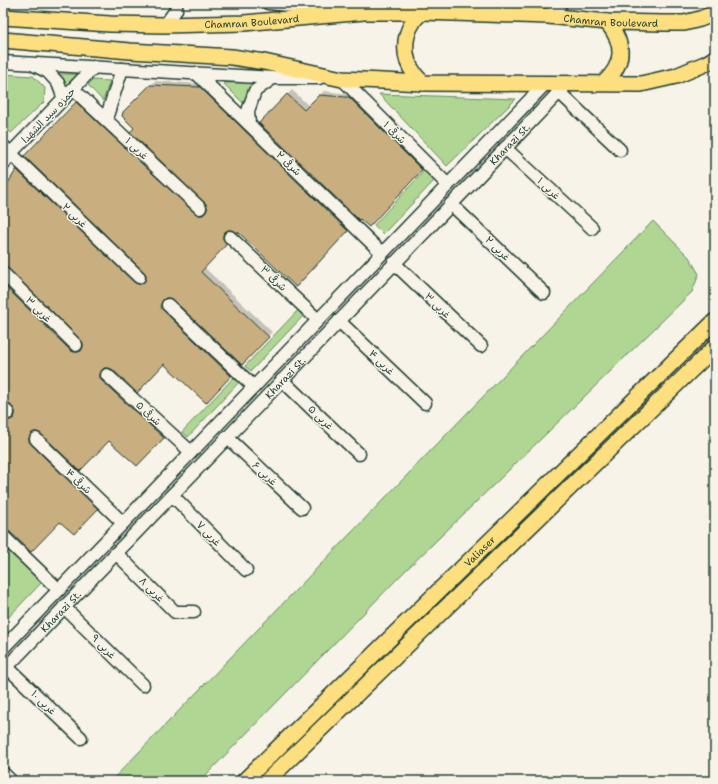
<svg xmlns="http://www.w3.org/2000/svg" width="718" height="784" font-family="'Shantell Sans','Playpen Sans Arabic',sans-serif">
	<rect width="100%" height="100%" fill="#f7f3e8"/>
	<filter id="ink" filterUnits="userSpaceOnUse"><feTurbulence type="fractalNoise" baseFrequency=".025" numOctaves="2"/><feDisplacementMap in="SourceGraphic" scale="8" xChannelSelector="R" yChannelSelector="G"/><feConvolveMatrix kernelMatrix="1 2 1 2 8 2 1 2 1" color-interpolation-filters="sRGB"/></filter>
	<g filter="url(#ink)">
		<!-- green -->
		<g fill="#afd692" stroke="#678a63">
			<polygon points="3,74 33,76 45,88 44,102 11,133 3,125"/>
			<polygon points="57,74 80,74 65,88"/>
			<polygon points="93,80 110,81 103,101 88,85"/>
			<polygon points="254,82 245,105 223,83"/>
			<polygon points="379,94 516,99 447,166"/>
			<polygon points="425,170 435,180 383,234 374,225"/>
			<polygon points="653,221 689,257 699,274 692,292 403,573 200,781 111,781"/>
			<polygon points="299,309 305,314 251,371 245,366"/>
			<polygon points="235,376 240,381 188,437 182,432"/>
			<polygon points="3,543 43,581 3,623"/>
		</g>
		<!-- shadow -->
		<g fill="#0003">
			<polygon points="155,81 204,84 352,226 296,285 238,231 232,229 227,229 226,234 230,239 204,267 272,332 242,364 170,297 165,298 164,302 235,371 206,402 164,363 112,368 104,367 103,369 104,373 168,433 137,465 109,439 42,433 34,431 32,433 32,436 101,504 74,533 60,520 3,523 3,411 11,417 14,417 16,411 9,402 3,400 3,276 79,349 83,348 84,342 9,267 3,265 3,194 17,171 21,167 141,280 146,281 147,275 26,156 80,98 202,211 207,212 208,206 136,128 124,112"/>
			<polygon points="292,90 309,106 324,91 350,94 426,165 368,225 260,123"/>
		</g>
		<!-- building -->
		<g fill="#c9ae7f" stroke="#1f3d34">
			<polygon points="150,85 200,87 348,231 296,287 238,232 237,233 231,230 228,230 225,232 223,235 223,239 227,244 201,272 269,337 242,365 173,300 169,298 166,298 163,300 161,304 161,307 163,310 231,376 206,403 164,364 137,393 112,369 108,368 104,368 102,370 100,374 100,378 102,381 164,438 137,466 109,441 80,471 41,434 37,432 34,432 31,434 29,438 29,441 31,444 98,509 74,534 60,522 31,552 3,525 3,419 6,420 10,420 14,418 15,415 15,411 13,408 8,402 3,401 3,284 71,351 74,352 78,352 81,351 83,347 83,343 81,340 8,268 3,266 3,191 16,170 17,170 134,282 138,284 141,284 144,282 146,278 146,275 144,272 24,156 76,102 195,213 199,215 203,215 205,213 207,210 207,206 205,203 130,132 134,128 122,116 123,112"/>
			<polygon points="287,94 304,110 319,95 345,97 349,97 422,170 369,227 360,219 359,220 259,123"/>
		</g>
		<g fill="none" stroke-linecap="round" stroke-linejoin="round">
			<defs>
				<g id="minor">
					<polyline points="268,3 339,10"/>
					<polyline points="548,16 557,9 561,3"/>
					<polyline points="165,25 176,10 176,3"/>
					<polyline points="3,62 273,78 319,78"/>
					<polyline points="34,65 48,72 58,83 64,99"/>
					<polyline points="196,73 382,253"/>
					<polyline points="339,79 342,79 448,185"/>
					<polyline points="73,89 200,208"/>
					<polyline points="559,92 620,150"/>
					<polyline points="106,119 122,69"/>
					<polyline points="249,124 248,111 255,91 273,78"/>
					<polyline points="3,146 139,277"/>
					<polyline points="505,148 592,228"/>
					<polyline points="3,165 11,153 94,67"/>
					<polyline points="451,204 544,293"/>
					<polyline points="230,237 318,320"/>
					<polyline points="394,263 481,346"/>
					<polyline points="3,273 76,345"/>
					<polyline points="168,305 254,387"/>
					<polyline points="339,321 425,403"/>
					<polyline points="107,375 191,452"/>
					<polyline points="282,380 359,454"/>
					<polyline points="3,408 8,413"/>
					<polyline points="227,437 302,508"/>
					<polyline points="36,439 123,523"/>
					<polyline points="172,495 246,570"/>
					<polyline points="3,536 59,590"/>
					<polyline points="116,553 175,612 194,612"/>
					<polyline points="64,607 143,685"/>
					<polyline points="3,648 545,84"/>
					<polyline points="7,667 81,738"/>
					<path id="s1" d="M3,671L567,84"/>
					<polyline points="3,773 11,781"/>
				</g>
				<g id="major">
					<path d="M422,12C419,15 415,18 413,22C403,37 403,59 414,73C416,77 420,80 423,83"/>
					<path id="s2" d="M3,17L110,24L165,25L244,23L364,12H422L548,16L607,22L664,23H684L700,19L715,13"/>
					<polyline points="3,40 130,51 232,57 264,62 342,79 423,83 641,84 676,76 707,63 715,58"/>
					<path d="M604,83C625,63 625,44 607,22"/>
					<path id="s3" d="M244,781L715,321"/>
					<polyline points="267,781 715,347"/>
				</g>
			</defs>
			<!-- minor casing -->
			<use href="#minor" stroke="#1f3d34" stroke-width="15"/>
			<!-- major casing -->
			<use href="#major" stroke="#1f3d34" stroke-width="18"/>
			<!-- minor -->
			<use href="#minor" stroke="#f7f3e8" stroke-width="12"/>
			<!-- major -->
			<use href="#major" stroke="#fedf80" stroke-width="15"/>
		</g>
	</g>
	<g text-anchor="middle" stroke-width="3" stroke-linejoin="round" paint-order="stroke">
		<!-- street labels -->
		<g font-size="10" fill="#1f3d34" stroke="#f7f3e8">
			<text dy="4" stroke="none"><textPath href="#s2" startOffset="609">Chamran Boulevard</textPath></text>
			<text dy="4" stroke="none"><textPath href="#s2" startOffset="249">Chamran Boulevard</textPath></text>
			<text transform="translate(48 115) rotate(-46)" y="4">حمزه سید الشهدا</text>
			<text transform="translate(395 132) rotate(45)" y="4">۱ شرقی</text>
			<text dy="4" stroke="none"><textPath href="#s1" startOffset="731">Kharazi St.</textPath></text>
			<text transform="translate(137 148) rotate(43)" y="4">۱ غربی</text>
			<text transform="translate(289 163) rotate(44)" y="4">۲ شرقی</text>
			<text transform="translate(549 188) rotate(43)" y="4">۱ غربی</text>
			<text transform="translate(75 215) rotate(44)" y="4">۲ غربی</text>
			<text transform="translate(498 248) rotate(44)" y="4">۲ غربی</text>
			<text transform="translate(274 278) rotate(44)" y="4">۳ شرقی</text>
			<text transform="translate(438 305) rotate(44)" y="4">۳ غربی</text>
			<text transform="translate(39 309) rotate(45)" y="4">۳ غربی</text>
			<text transform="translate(382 362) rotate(44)" y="4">۴ غربی</text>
			<text dy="4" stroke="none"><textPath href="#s1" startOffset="407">Kharazi St.</textPath></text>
			<text transform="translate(149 413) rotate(43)" y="4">۵ شرقی</text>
			<text transform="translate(321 417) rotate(44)" y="4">۵ غربی</text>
			<text transform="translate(265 473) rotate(43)" y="4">۶ غربی</text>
			<text transform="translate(79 481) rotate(44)" y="4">۴ شرقی</text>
			<text transform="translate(209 533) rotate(46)" y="4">۷ غربی</text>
			<text dy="4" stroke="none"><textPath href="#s3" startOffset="329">Valiaser</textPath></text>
			<text transform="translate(152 589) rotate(45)" y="4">۸ غربی</text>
			<text dy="4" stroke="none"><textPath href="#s1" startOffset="83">Kharazi St.</textPath></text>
			<text transform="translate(104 646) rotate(45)" y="4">۹ غربی</text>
			<text transform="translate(44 702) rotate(44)" y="4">۱۰ غربی</text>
		</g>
	</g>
	<!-- margin -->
	<rect width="718" height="784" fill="none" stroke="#f7f3e8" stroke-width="16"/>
	<rect x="8" y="8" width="702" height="768" fill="none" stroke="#1f3d34" stroke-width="1.5" filter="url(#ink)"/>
</svg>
